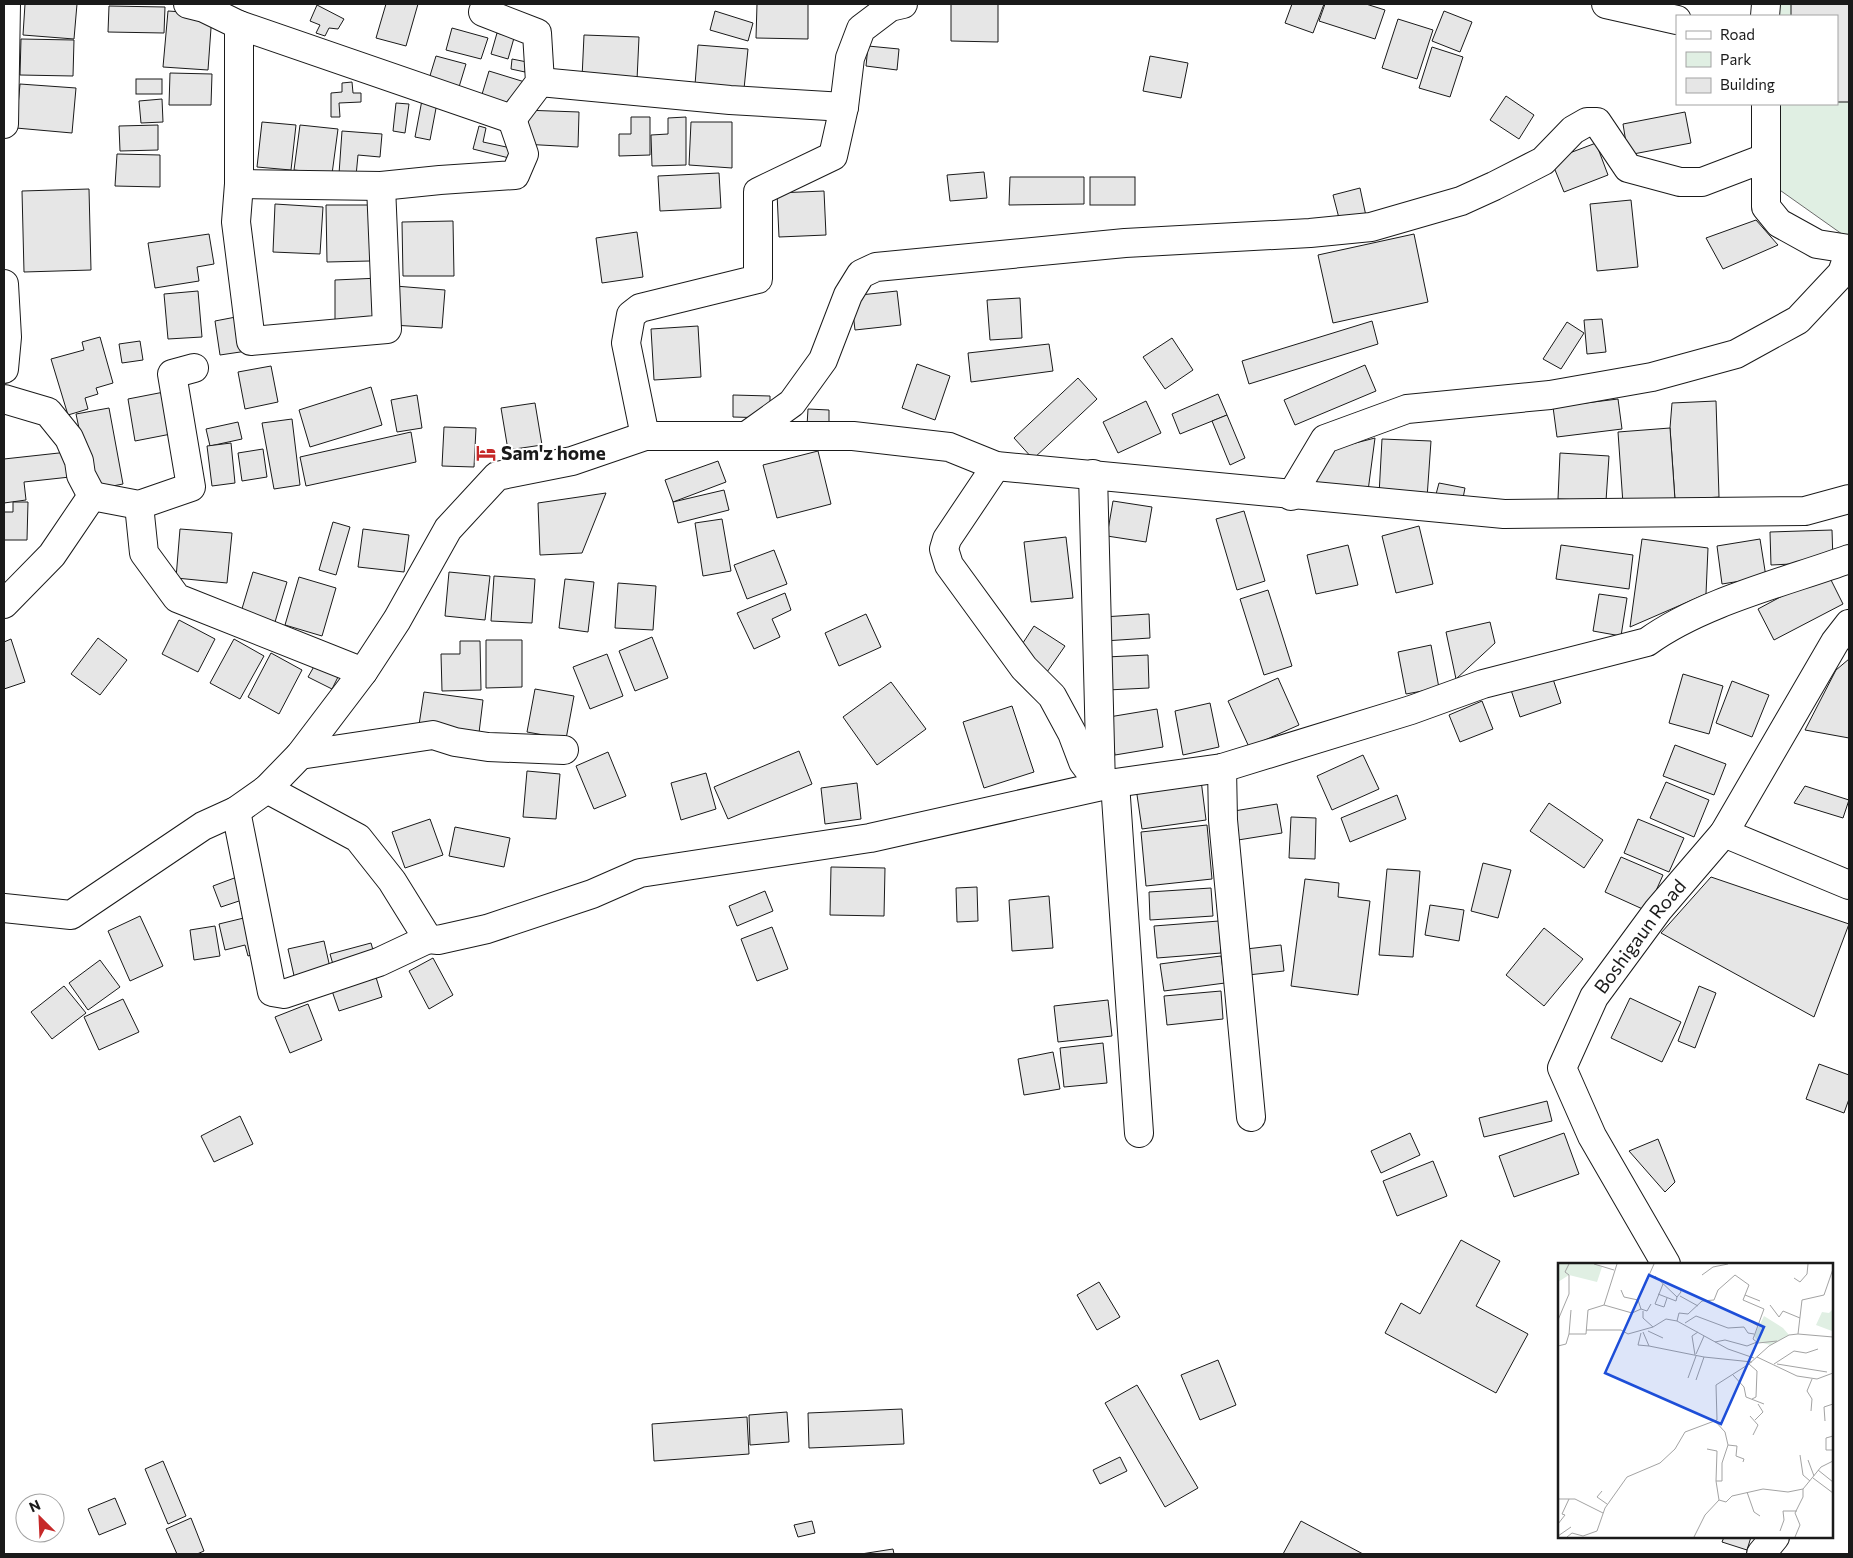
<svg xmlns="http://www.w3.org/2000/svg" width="1853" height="1558" font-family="Commissioner,sans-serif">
	<rect width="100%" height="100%" fill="#fff"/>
	<!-- green -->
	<polygon fill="#e0efe3" stroke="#6a6a6a" points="1768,4 1849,4 1849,239 1767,181 1767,104 1837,104 1837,16 1767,16"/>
	<!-- building -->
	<g fill="#e6e6e6" stroke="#1a1a1a">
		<polygon points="25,4 77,4 74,39 23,35"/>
		<polygon points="386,4 418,4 406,46 376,38"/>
		<polygon points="757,4 808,4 808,39 756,38"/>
		<polygon points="951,4 998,4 998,42 951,41"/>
		<polygon points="1292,4 1324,4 1313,33 1285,23"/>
		<polygon points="1325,4 1366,4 1385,10 1375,39 1319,21"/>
		<polygon points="1791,4 1849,4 1849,102 1837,102 1837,16 1791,16"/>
		<polygon points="317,5 344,19 338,29 329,28 325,36 316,33 320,25 310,21"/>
		<polygon points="109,6 165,7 164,33 108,32"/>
		<polygon points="168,11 212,14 208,70 163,67"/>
		<polygon points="715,11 753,23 748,41 710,30"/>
		<polygon points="1444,11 1472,22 1460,52 1432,41"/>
		<polygon points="1398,19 1433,30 1417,79 1382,68"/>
		<polygon points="452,28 488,38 481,59 446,50"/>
		<polygon points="497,33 514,38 508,59 491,54"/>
		<polygon points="584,35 639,37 637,80 582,78"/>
		<polygon points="21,39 74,40 73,76 20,75"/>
		<polygon points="698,45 748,49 744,89 695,85"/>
		<polygon points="868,46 899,49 897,70 866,66"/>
		<polygon points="1432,47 1463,57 1450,97 1419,88"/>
		<polygon points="436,56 466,64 459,87 429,79"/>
		<polygon points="1150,56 1188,63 1181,98 1143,91"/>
		<polygon points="512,59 527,62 525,72 511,69"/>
		<polygon points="489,71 528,83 512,111 480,101"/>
		<polygon points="170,73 212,74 211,105 169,105"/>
		<rect x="136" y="79" width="26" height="15"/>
		<polygon points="352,82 353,93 361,93 361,102 339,103 340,117 331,117 331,93 342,92 342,83"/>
		<polygon points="20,84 76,88 72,133 16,128"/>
		<polygon points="1506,96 1534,115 1519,139 1490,120"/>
		<polygon points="162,99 163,122 141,123 139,101"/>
		<polygon points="422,100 437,103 430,140 415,137"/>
		<polygon points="396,103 409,104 405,133 393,131"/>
		<polygon points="523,110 579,112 578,147 522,144"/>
		<polygon points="1685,112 1691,143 1628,155 1623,124"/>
		<polygon points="631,117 650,117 650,155 619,156 619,134 631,134"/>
		<polygon points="686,117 686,165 652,166 651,135 668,134 668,118"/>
		<polygon points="262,122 296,125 291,170 257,167"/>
		<polygon points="691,122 732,122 732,168 689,165"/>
		<polygon points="158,125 158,150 120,151 119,126"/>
		<polygon points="300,125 338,129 332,174 294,170"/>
		<polygon points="479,126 486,128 483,142 511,148 509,158 473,149"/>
		<polygon points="342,131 382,134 380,157 358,155 356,176 339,174"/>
		<polygon points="1596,143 1608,175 1564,192 1551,160"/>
		<polygon points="117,154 160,155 160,187 115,186"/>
		<polygon points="984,172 987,198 950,201 947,175"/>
		<polygon points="719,173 721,208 660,211 658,176"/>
		<polygon points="1010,177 1084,177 1084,204 1009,205"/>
		<rect x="1090" y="177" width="45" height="28"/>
		<polygon points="1360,188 1366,216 1340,222 1333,195"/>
		<polygon points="89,189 91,270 24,272 22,191"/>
		<polygon points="824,191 826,235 779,237 777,193"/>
		<polygon points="1631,200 1638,267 1597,271 1590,204"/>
		<polygon points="275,204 323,207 320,254 273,252"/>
		<polygon points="326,205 370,205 370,261 327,262"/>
		<polygon points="1756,220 1778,245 1723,269 1706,238"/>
		<polygon points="453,221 454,276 403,276 402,222"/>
		<polygon points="637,232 643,277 602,283 596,238"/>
		<polygon points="209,234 214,264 197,267 199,281 155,288 148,243"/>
		<polygon points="1414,234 1428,302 1333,323 1318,255"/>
		<polygon points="380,278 381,320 335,322 335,280"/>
		<polygon points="395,286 445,290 442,328 392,325"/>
		<polygon points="198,291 202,337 168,339 164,294"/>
		<polygon points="897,291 901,325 855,330 851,296"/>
		<polygon points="1020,298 1022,338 990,340 987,300"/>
		<polygon points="241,316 247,351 220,355 215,321"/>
		<polygon points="1602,319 1606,352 1587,354 1584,320"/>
		<polygon points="1372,321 1378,344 1249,384 1242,361"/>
		<polygon points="1567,322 1584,333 1561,369 1543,359"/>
		<polygon points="698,326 701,377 654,380 651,329"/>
		<polygon points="100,337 113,383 96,388 98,394 85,398 88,409 68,415 51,359 84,350 82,342"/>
		<polygon points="1172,338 1193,370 1165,389 1143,357"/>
		<polygon points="140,341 143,360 122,363 119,344"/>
		<polygon points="1049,344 1053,371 971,382 968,353"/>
		<polygon points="917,364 950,376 935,420 902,408"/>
		<polygon points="1365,365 1376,391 1295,425 1284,400"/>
		<polygon points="271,366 278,402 245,409 238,372"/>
		<polygon points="1078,378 1097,399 1033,459 1014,438"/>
		<polygon points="371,387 382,425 310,447 299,410"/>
		<polygon points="164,392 171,434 135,441 128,399"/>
		<polygon points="1218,394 1227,415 1180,434 1172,414"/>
		<polygon points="417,395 422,428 397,432 391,400"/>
		<polygon points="733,395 770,396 770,418 733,417"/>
		<polygon points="1618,399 1622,429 1557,437 1553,407"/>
		<polygon points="1146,401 1161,433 1118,453 1103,422"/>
		<polygon points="1716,401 1719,497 1675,500 1670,428 1672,403"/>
		<polygon points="535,403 542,445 508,450 501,408"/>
		<polygon points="109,408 123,484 92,490 76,414"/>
		<polygon points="808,409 829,410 829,427 807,426"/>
		<polygon points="1227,415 1245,458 1230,465 1212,421"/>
		<polygon points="292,419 300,485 274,489 262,423"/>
		<polygon points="238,422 242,439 210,446 206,429"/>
		<polygon points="444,427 476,428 474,467 442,466"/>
		<polygon points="1670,428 1675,500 1623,504 1618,432"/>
		<polygon points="411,432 416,462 306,486 300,457"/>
		<polygon points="1375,438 1368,491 1306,483 1336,448"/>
		<polygon points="1382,439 1431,441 1427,498 1379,495"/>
		<polygon points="231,443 235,483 212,486 207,446"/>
		<polygon points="263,449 267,477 242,481 238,453"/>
		<polygon points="818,451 831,504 777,518 763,465"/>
		<polygon points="68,452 70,477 24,482 26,500 4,503 4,459"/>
		<polygon points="1560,453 1609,456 1606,501 1558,499"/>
		<polygon points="718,461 726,482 673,502 665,480"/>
		<polygon points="1439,483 1465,488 1462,503 1435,498"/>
		<polygon points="724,490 729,510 678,523 673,502"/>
		<polygon points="606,493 582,553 540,555 538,503"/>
		<polygon points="1113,501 1152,507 1146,542 1107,536"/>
		<polygon points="13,502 28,502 27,540 4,540 4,551 4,512 13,512"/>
		<polygon points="1244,511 1265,581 1237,590 1216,519"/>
		<polygon points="722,519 731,571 703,576 695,523"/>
		<polygon points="333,522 350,527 336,575 319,570"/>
		<polygon points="1419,526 1433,584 1396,593 1382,536"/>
		<polygon points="180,529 232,533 227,583 176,578"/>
		<polygon points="363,529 409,535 404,572 358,567"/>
		<polygon points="1832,530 1833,562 1771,565 1770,532"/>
		<polygon points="1066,537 1073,598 1031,602 1024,542"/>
		<polygon points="1642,539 1708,548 1706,594 1630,627"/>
		<polygon points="1760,539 1766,577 1722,584 1717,546"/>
		<polygon points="1348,545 1358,585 1316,594 1307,555"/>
		<polygon points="1561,545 1633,555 1629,589 1556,579"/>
		<polygon points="774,550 787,584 747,599 734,565"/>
		<polygon points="253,572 287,582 275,622 241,612"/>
		<polygon points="449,572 490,576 485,620 445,616"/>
		<polygon points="1827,572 1843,604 1774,640 1758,609"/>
		<polygon points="494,576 535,579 532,623 491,621"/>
		<polygon points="299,577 336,588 322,636 285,625"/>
		<polygon points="565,579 594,582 588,632 559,628"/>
		<polygon points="618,583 656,586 653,630 615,628"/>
		<polygon points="1268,590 1292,666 1264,675 1240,599"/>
		<polygon points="785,593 791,610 772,619 780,637 754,649 737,613"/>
		<polygon points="1599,594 1627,598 1621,636 1593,631"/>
		<polygon points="866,614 881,647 839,666 825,633"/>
		<polygon points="1149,614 1150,638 1104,641 1103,617"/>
		<polygon points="179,620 215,639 198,672 162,654"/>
		<polygon points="1490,622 1495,643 1456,679 1446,632"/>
		<polygon points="1034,626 1065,646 1047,672 1017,652"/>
		<polygon points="652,637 668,678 635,691 619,651"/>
		<polygon points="98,638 127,660 100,695 71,674"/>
		<polygon points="11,639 25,682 4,689 4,642"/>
		<polygon points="234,639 264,656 240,699 210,683"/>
		<polygon points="486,640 522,640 522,687 486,688"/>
		<polygon points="460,641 480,641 481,690 442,691 441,654 460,654"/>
		<polygon points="1431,645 1439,688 1406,694 1398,652"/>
		<polygon points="271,653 302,670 279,714 248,697"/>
		<polygon points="607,654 623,696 590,709 573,667"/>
		<polygon points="1148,655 1149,688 1107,690 1106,657"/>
		<polygon points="1849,659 1849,738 1805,730 1836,670"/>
		<polygon points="316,663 339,675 332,689 308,677"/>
		<polygon points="1683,674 1723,686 1709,734 1669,723"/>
		<polygon points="1552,676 1561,703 1520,717 1511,690"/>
		<polygon points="1278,678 1299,725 1249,747 1228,701"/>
		<polygon points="1732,681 1769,695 1752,737 1716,723"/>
		<polygon points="891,682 926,729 877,765 843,717"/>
		<polygon points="535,689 574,696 566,739 527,732"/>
		<polygon points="424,692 483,700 479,733 419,725"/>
		<polygon points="1482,701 1493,729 1460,742 1449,715"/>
		<polygon points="1210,703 1219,747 1183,755 1175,711"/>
		<polygon points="1012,706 1034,772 984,788 963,722"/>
		<polygon points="1157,709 1163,747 1115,755 1109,717"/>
		<polygon points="1675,745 1726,764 1714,795 1663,776"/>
		<polygon points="799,751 812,784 728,819 714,787"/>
		<polygon points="608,752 626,796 594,809 576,766"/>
		<polygon points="1363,755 1379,789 1332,810 1317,776"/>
		<polygon points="527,771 560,774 556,819 523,817"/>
		<polygon points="706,773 716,809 681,820 671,783"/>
		<polygon points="1201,780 1206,820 1142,829 1136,788"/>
		<polygon points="1666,782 1709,800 1694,837 1650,818"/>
		<polygon points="857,783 861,819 825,824 821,788"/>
		<polygon points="1805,786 1849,800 1843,818 1794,803"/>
		<polygon points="1397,795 1406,819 1350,842 1341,818"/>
		<polygon points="1549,803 1603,840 1584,868 1530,831"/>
		<polygon points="1277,804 1282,833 1238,840 1234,811"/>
		<polygon points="1291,817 1316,818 1315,859 1289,858"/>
		<polygon points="430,819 443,855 405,868 392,832"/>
		<polygon points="1638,819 1684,838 1669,872 1624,853"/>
		<polygon points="1207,825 1212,879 1146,886 1141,832"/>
		<polygon points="455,827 510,838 504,867 449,856"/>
		<polygon points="1621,857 1663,875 1647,911 1605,892"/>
		<polygon points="1483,863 1511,870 1498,918 1471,911"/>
		<polygon points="831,867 885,868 884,916 830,915"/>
		<polygon points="1387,869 1420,871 1413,957 1379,955"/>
		<polygon points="237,877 245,899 221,907 213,886"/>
		<polygon points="1711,877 1849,924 1814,1017 1661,933"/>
		<polygon points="1305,879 1339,883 1338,897 1370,901 1358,995 1291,986"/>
		<polygon points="977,887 978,921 957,922 956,888"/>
		<polygon points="1211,888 1213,916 1150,920 1149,892"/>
		<polygon points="765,891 773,911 737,926 729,906"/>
		<polygon points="1049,896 1053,948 1012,951 1009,900"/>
		<polygon points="1430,905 1464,910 1459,941 1425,935"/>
		<polygon points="140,916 163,966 130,981 108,931"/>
		<polygon points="252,916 261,952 248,956 245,945 225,950 219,924"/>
		<polygon points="1219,921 1221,953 1157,958 1154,926"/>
		<polygon points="215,926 220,956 194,960 190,930"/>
		<polygon points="772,927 788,969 757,981 741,939"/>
		<polygon points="1544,928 1583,959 1544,1006 1506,975"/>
		<polygon points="324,941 331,972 295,980 288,949"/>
		<polygon points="371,943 375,957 334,968 330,954"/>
		<polygon points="1281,945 1284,971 1248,975 1246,949"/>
		<polygon points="1221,956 1225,983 1164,991 1160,964"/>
		<polygon points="433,958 453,995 429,1009 409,971"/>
		<polygon points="100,960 120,987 88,1010 69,983"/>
		<polygon points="375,974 382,997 339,1011 331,988"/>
		<polygon points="64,986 86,1013 52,1039 31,1012"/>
		<polygon points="1699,986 1716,993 1695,1048 1678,1041"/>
		<polygon points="1221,991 1223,1019 1167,1025 1164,996"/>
		<polygon points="1630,998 1681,1022 1662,1062 1611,1038"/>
		<polygon points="123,999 139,1032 99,1050 84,1017"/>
		<polygon points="1108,1000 1112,1036 1058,1042 1054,1006"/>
		<polygon points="308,1004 322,1040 290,1053 275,1017"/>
		<polygon points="1103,1043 1107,1083 1064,1087 1060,1048"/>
		<polygon points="1053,1052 1060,1089 1024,1095 1018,1059"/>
		<polygon points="1819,1064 1849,1075 1849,1099 1844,1113 1806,1099"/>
		<polygon points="1547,1101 1552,1121 1484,1137 1479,1118"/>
		<polygon points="240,1116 253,1144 214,1162 201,1136"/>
		<polygon points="1410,1133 1420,1155 1381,1173 1371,1151"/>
		<polygon points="1564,1133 1579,1174 1514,1197 1499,1156"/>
		<polygon points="1658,1139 1675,1182 1665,1192 1629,1151"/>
		<polygon points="1433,1161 1447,1196 1397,1216 1383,1181"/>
		<polygon points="1461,1240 1500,1261 1476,1306 1528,1334 1496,1393 1385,1333 1401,1303 1420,1314"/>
		<polygon points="1099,1282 1120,1317 1097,1330 1077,1295"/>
		<polygon points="1218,1360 1236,1405 1200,1420 1181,1375"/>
		<polygon points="1137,1385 1198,1488 1165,1507 1105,1403"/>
		<polygon points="902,1409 904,1444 809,1448 808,1413"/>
		<polygon points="787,1412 789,1442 750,1445 749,1415"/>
		<polygon points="747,1417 749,1454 654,1461 652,1424"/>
		<polygon points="1120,1457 1127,1471 1100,1484 1093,1470"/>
		<polygon points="163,1461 186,1516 168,1524 145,1469"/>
		<polygon points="115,1498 126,1524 99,1535 88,1509"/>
		<polygon points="191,1518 204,1551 197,1554 177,1554 166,1529"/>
		<polygon points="812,1521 815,1533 798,1537 794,1525"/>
		<polygon points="1301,1521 1363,1554 1283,1554"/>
		<polygon points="1724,1537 1751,1537 1747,1550 1722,1542"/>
		<polygon points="893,1549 894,1554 861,1554"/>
	</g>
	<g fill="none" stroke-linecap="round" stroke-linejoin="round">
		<defs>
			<g id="minor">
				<polyline points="188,4 204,8 239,25 512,119 540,82 537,33 483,12 486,4"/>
				<polyline points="1606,4 1677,20"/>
				<polyline points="1765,16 1766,4"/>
				<polyline points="239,25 239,184 236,222 251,341 387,329 381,186"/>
				<polyline points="540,82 730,100 844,107"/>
				<polyline points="1766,104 1766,207 1779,223 1817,244 1849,249"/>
				<polyline points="4,124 6,4"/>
				<polyline points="239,184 381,186 440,180 515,175 524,154 512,119"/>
				<polyline points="4,284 7,337 4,369"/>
				<polyline points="4,399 48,412 69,438 79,461 81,475 92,496"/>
				<polyline points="749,434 792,403 823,360 848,295 861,274 876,267 1125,243 1310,233 1371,227 1461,201 1494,186 1543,161 1573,130 1587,122 1597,122 1628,168 1680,182 1702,182 1765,158"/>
				<polyline points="645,436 626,343 631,315 640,308 758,279 758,192 833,156 844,107 850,58 861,29 890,7 903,4"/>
				<polyline points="996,466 947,539 944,549 949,565 1024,668 1052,696 1072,733 1083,762 1101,786"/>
				<polyline points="1093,474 1101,786"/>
				<polyline points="92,496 139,505 191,487 172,374 194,368"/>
				<polyline points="1291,496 1325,439 1407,409 1550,395 1652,377 1736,354 1798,320 1842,273 1849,253"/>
				<polyline points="139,505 144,553 177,598 363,672 397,620 448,529 497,476 572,461 645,436 853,436 949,447 996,466 1504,514 1805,511 1849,499"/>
				<polyline points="4,604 52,555 92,496"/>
				<polyline points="300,755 433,735 455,742 488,747 564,750"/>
				<polyline points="1222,768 1223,820 1251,1117"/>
				<polyline points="1115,783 1139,1133"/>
				<polyline points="236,811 272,992 284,994 379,962 428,939 392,881 358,838 267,789"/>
				<polyline points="1724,833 1849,885"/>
				<polyline points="4,908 71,915 203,826 236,811 267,789 300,755 363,672"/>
				<path d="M428,939L438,940L487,929L592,894L640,873L870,838L1115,783L1222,768L1411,710L1483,684L1647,642C1702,602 1785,582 1849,559"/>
				<path id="s1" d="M1666,1264L1592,1136L1562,1068L1594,997L1658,910L1724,833L1835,642L1849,624"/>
				<polyline points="1761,1554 1775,1537"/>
			</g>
		</defs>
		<!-- minor casing -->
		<use href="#minor" stroke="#1a1a1a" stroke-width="30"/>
		<!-- minor -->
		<use href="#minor" stroke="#fff" stroke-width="28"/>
	</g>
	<!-- icons -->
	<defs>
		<symbol id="hotel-bare" viewBox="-9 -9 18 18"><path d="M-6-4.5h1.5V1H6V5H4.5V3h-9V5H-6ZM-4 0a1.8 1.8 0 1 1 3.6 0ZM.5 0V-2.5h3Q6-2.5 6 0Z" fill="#c62828" stroke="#fff" stroke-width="2.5" paint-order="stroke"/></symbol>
	</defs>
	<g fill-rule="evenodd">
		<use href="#hotel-bare" x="472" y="439" width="28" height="28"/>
	</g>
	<g text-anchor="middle" stroke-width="4" stroke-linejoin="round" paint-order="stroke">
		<!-- poi labels -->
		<g font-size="19" font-weight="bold" fill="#1a1a1a" stroke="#fff" text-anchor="start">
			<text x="501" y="460">Sam'z home</text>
		</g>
		<!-- street labels -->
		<g font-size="19" fill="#1a1a1a" stroke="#fff">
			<text dy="7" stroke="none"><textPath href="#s1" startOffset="376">Boshigaun Road</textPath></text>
		</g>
	</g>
	<!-- overview -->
	<g transform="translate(1558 1263)">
		<rect width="275" height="275" fill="#fff"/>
		<path d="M0,1H37L44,4L39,19L11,12L0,19ZM275,46L274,68L258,62L264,49L271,50ZM206,53L225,65L231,72L213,82L200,79L196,73Z" fill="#e0efe3"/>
		<path fill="none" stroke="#a3a3a3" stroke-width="1" d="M36,1L56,7M144,12L155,4L170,1M97,13L119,34L123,29L122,25M236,15L242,19L249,11L250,1M105,21L97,41L106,44L109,35M63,27L66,34L80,37M100,31L118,38L119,34M187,32L202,38M122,33L140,43M46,42L74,50L83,46L89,48L93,41M212,42L221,54L225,48L242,55M83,46L80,37L96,1M85,48V55L95,64L108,56L119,58L170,86L196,95M187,55L200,63M0,57L11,31V12L7,9L11,1M119,58L121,50L130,51L144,38L156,37L160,27L177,12L191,22L185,37L206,46L195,76L200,80L219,78M127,60L138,53L170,65L186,64L190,70L196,71M28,67H63L70,71L95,64M90,68L105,75M83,70L80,82L91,83L85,69M11,71L13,47M240,71L275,74M157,79L167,77L189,83L199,79M0,83L8,81L11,71H28L30,47L46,42L59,1M91,83L146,94L194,99M138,91L146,73M137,92L134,73L140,69M199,94L239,113L259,116L275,110M0,95V111M191,101L199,108L198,134L194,136M216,101L236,88L248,90L260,86M219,101L269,109M175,112L186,124L188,134L206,141M130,115L138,93M138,117L146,94M253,148L254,136L249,128L254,116M192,153L200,162L195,172M197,157L205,149L200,141M157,158L167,169L170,182L164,200V218H158L161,237M267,158L266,144L275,141M275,173L268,175V187H275M170,182L179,183L178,193L186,196L185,199M149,186L159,188L158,218M242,192L245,212L252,218M250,197L256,213M260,207L275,219M255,215L275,230M44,228L39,234L49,241M189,229L196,249L202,253M0,236H17L45,250M0,261L7,252L4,251L11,236M222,268L226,257L225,248H239M0,273L13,264M9,274L14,270L25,273L39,268L47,245L69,214L102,200L117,186L127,169L159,157L158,122L191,101L211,83L231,72L240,71L244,37L266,32L275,6M136,274L147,252L161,237L168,239L174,233L205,226L230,229L245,226M237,274L242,262L237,250L245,234V226L263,204L275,198"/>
		<path fill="#1d4ed8" fill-opacity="0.15" stroke="#1d4ed8" stroke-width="2.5" d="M91,12L206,64L163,161L47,110Z"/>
		<rect width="275" height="275" fill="none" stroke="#1a1a1a" stroke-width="2.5"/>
	</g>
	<!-- border -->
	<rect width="1853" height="1558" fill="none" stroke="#1a1a1a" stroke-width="10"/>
	<!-- legend -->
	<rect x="1676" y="15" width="162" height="90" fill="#ffffff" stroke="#a3a3a3"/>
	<rect x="1686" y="31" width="25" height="8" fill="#ffffff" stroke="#a3a3a3"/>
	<text x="1720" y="40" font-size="15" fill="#1a1a1a">Road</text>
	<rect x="1686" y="52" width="25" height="15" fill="#e0efe3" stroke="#a3a3a3"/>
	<text x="1720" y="65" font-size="15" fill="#1a1a1a">Park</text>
	<rect x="1686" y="78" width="25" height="15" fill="#e6e6e6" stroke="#a3a3a3"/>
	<text x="1720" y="90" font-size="15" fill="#1a1a1a">Building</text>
	<!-- north arrow -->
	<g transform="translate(40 1518) rotate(336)"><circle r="24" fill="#ffffff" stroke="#a3a3a3"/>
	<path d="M0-4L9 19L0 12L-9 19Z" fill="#c62828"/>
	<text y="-8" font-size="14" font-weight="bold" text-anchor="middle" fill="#1a1a1a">N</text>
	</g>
</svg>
